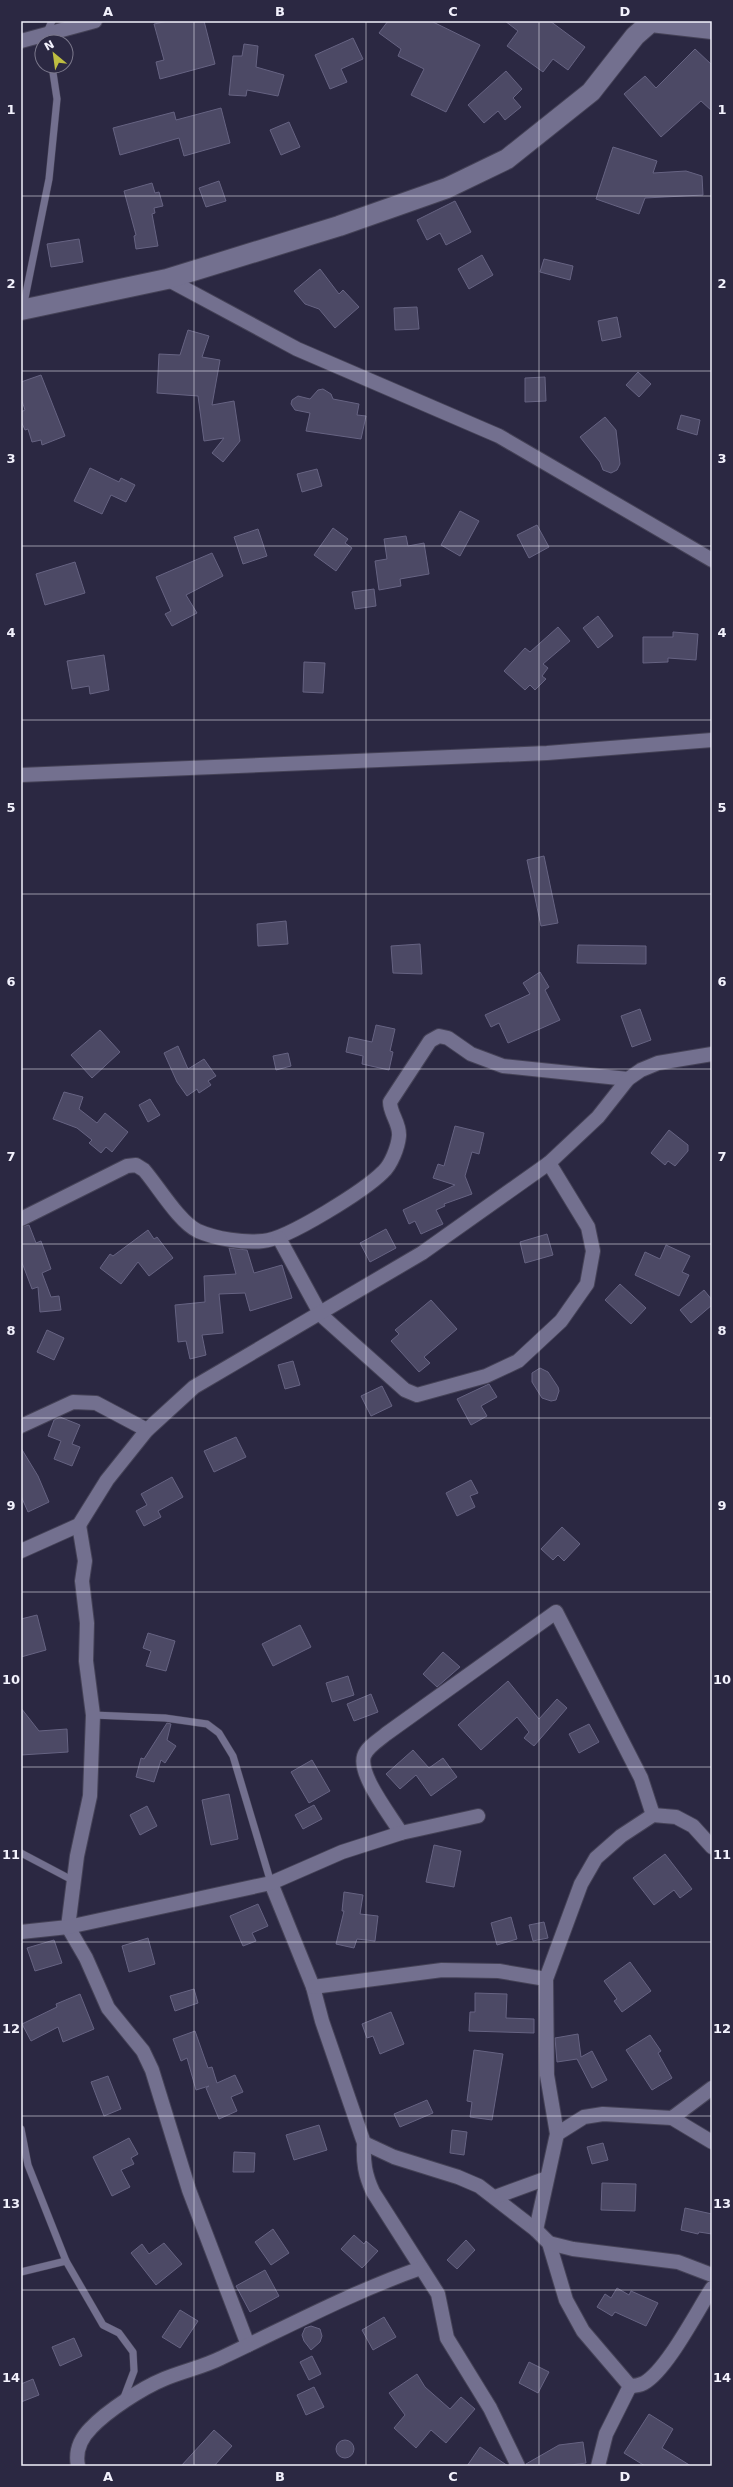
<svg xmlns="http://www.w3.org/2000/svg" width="733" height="2487" font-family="'DejaVu Sans',sans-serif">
	<rect width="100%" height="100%" fill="#2b2842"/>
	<!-- building -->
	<g fill="#4c4965" stroke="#666382">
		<polygon points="168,21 204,21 215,64 160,79 156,62 164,60 154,24"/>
		<polygon points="388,21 431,21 480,45 446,112 411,95 424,69 398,56 401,49 379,33"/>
		<polygon points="505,21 550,21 585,47 568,70 553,59 543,72 507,46 518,31"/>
		<polygon points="353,38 363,59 341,69 347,82 330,89 315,55"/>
		<polygon points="244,44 258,46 256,67 284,75 278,96 247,90 246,96 229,95 233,56 242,56"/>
		<polygon points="695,49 712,65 712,111 701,101 661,137 624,94 645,76 656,88"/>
		<polygon points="506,71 522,89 513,98 521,107 505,120 498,111 484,123 468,105"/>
		<polygon points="221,108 230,143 184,156 179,138 120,155 113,128 174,112 176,120"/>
		<polygon points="289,122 300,147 281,155 270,130"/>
		<polygon points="613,147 657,161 653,173 686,171 702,176 703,195 645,198 639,214 596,199"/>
		<polygon points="219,181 226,201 206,207 199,188"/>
		<polygon points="152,183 155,193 159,192 163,206 154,208 155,213 152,214 158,246 136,249 134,236 136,235 124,191"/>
		<polygon points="455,201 471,232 446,245 440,233 427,240 417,220"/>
		<polygon points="79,239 83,262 51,267 47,244"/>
		<polygon points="482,255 493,275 469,289 458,269"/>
		<polygon points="544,259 573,266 570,280 540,272"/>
		<polygon points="320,269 339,294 343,290 359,307 335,328 319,309 305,304 294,291"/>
		<polygon points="417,307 419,329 395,330 394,308"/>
		<polygon points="617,317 621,337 602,341 598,321"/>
		<polygon points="188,330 209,336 202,357 220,360 212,405 234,401 240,441 223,462 212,453 224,438 204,441 198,396 157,393 159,354 180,355"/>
		<polygon points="638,372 651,384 639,397 626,385"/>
		<polygon points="41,375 65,436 42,445 41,440 32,442 28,429 25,430 21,421 21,412 25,410 21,398 21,382"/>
		<polygon points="545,377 546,401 525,402 525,378"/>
		<polygon points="323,389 331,394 333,399 359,404 357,415 366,416 361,439 306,431 310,413 295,410 291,404 292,400 298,396 310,399 318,390"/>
		<polygon points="681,415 700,420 697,435 677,429"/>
		<polygon points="605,417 616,430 620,464 617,470 611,473 603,470 600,462 580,437"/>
		<polygon points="90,468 119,482 121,478 135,485 126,502 111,495 102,514 74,501"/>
		<polygon points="317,469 322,486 302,492 297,474"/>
		<polygon points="460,511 479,521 460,556 441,545"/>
		<polygon points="537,525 549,547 529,558 517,535"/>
		<polygon points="333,528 348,539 345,543 352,548 336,571 314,555"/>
		<polygon points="258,529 267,556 243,564 234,537"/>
		<polygon points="406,536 408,546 424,543 429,574 400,579 401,586 379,590 375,561 387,559 384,539"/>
		<polygon points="212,553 223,576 186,595 197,613 172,626 165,614 171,611 156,577"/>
		<polygon points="75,562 85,593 45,605 36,574"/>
		<polygon points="374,589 376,606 355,609 352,592"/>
		<polygon points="598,616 613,636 598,648 583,628"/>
		<polygon points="558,627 570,641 543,664 548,668 542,676 546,679 535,690 530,685 525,690 504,671 525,648 530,652"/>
		<polygon points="673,632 698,634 696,660 668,658 668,662 643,663 643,637 673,637"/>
		<polygon points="104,655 109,690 90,694 89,686 72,689 67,661"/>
		<polygon points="304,662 325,663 323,693 303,692"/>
		<polygon points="544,856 558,923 541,926 527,860"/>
		<polygon points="286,921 288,944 258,946 257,924"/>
		<polygon points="420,944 422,974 393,973 391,946"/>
		<polygon points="578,945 646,946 646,964 577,963"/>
		<polygon points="540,972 549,987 545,990 560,1020 508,1043 499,1023 491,1027 485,1015 530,994 523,983"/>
		<polygon points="640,1009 651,1040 632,1047 621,1016"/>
		<polygon points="376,1025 395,1029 390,1051 393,1052 389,1070 362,1064 363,1056 346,1052 349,1037 372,1042"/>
		<polygon points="100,1030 120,1052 92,1078 71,1055"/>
		<polygon points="178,1046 188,1069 204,1059 216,1076 208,1081 211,1085 199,1093 197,1089 187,1096 177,1082 164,1053"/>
		<polygon points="288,1053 291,1066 276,1070 273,1056"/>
		<polygon points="64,1092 83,1097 79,1109 97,1123 105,1113 128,1132 112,1152 106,1147 101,1153 89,1143 92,1140 77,1128 53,1119"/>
		<polygon points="150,1099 160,1115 148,1122 139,1105"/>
		<polygon points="455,1126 484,1133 479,1154 472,1152 465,1176 472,1194 444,1204 445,1206 436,1210 443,1224 421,1234 415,1221 409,1224 403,1210 455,1185 433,1178 438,1164 444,1166"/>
		<polygon points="669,1130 688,1145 688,1151 675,1166 668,1161 665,1165 651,1153"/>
		<polygon points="29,1225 36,1243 41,1241 51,1269 42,1273 51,1297 59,1296 61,1310 40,1312 38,1287 32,1289 21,1260 21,1227"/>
		<polygon points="386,1229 396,1248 370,1262 360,1243"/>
		<polygon points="148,1230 154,1239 157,1237 173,1258 149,1276 138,1262 121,1284 100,1268 110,1254 113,1256"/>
		<polygon points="547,1234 553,1255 525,1263 520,1242"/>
		<polygon points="666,1245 690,1256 682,1272 689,1275 679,1296 635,1275 645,1252 660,1259"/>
		<polygon points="229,1248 247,1250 254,1273 282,1265 292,1298 250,1311 245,1293 219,1294 223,1333 202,1335 206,1355 190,1359 186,1341 178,1342 175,1305 205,1302 204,1276 236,1274"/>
		<polygon points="620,1284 646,1308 631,1324 605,1300"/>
		<polygon points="704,1290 712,1300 712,1305 691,1323 680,1310"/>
		<polygon points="431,1300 457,1329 424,1357 430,1363 419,1372 391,1341 399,1334 395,1330"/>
		<polygon points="47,1330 64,1338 54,1360 37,1352"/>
		<polygon points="293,1361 300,1385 285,1389 278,1365"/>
		<polygon points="540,1368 548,1372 558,1387 559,1391 556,1400 551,1401 542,1398 532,1382 532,1373"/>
		<polygon points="489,1384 497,1397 481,1406 487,1416 471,1425 457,1399"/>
		<polygon points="382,1386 392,1406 371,1416 361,1396"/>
		<polygon points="60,1417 80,1425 72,1444 80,1447 72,1466 54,1459 61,1441 48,1436 54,1420"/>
		<polygon points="236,1437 246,1457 214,1472 204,1451"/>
		<polygon points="21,1448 38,1476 49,1502 28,1512 21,1496"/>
		<polygon points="172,1477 183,1497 158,1511 161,1517 144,1526 136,1511 147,1505 141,1494"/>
		<polygon points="471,1480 478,1493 470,1496 475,1507 457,1516 446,1493"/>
		<polygon points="562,1527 580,1544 564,1561 558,1555 553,1560 541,1549"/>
		<polygon points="37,1615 46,1650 21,1657 21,1619"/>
		<polygon points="300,1625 311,1647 273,1666 262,1644"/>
		<polygon points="148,1633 175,1641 166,1671 146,1666 151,1651 143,1648"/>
		<polygon points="443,1652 460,1667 437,1687 423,1674"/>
		<polygon points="348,1676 354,1695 332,1702 326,1683"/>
		<polygon points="508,1681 539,1719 557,1699 567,1708 534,1746 524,1738 529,1732 517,1717 481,1750 458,1725"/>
		<polygon points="371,1694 378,1712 354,1721 347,1704"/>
		<polygon points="21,1708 39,1731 67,1729 68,1752 21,1755"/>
		<polygon points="167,1723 171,1724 167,1740 176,1746 165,1763 161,1760 154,1782 136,1777 141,1758 144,1759"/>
		<polygon points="589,1724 599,1742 579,1753 569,1734"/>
		<polygon points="413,1750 429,1768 443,1758 457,1777 431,1796 416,1775 400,1789 386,1774"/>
		<polygon points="312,1760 330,1791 309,1803 291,1772"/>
		<polygon points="229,1794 238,1839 211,1845 202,1800"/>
		<polygon points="314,1805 322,1819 303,1829 295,1815"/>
		<polygon points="147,1806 157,1826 140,1835 130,1815"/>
		<polygon points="434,1845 461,1851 454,1887 426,1882"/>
		<polygon points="665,1854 692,1889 680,1898 674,1890 654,1905 633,1878"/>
		<polygon points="344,1892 363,1895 360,1914 378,1916 375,1941 357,1939 354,1948 336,1944 344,1911 342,1911"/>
		<polygon points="258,1904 268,1926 252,1933 256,1941 243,1946 230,1916"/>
		<polygon points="511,1917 517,1939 497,1945 491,1923"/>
		<polygon points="544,1922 548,1938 533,1941 529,1925"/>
		<polygon points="148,1938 155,1964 129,1972 122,1946"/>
		<polygon points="54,1940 62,1963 35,1971 27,1948"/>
		<polygon points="630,1962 651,1991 622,2012 614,2001 617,1999 604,1981"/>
		<polygon points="194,1989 198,2003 175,2011 170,1996"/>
		<polygon points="475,1993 507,1994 506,2018 534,2019 534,2033 469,2031 470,2012 475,2012"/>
		<polygon points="80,1994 94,2029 63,2042 58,2027 31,2041 22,2024 57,2007 56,2004"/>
		<polygon points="391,2012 404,2044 380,2054 373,2036 367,2038 362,2024"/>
		<polygon points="195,2031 208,2068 212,2067 217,2083 235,2075 243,2092 231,2097 237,2111 219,2119 206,2088 209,2086 196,2090 187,2058 181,2061 173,2039"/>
		<polygon points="578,2034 581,2057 592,2051 607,2080 592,2088 577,2059 557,2062 555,2038"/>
		<polygon points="650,2035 661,2051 658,2053 672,2078 652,2090 626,2050"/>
		<polygon points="474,2050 503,2054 492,2120 470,2117 472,2102 467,2101"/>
		<polygon points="108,2076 121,2109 104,2116 91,2082"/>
		<polygon points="427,2100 433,2113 400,2127 394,2114"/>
		<polygon points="319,2125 327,2150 294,2160 286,2135"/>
		<polygon points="452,2130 467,2132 464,2155 450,2153"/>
		<polygon points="129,2138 138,2154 131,2158 134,2164 121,2170 130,2187 112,2196 93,2157"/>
		<polygon points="603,2143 608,2160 592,2164 587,2147"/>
		<polygon points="234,2152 255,2153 254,2172 233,2172"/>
		<polygon points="602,2183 636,2184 635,2211 601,2210"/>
		<polygon points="685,2208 712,2214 712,2234 699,2232 698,2234 681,2230"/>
		<polygon points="273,2229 289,2253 271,2265 255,2242"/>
		<polygon points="354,2235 364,2244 366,2241 378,2251 362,2268 341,2249"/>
		<polygon points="466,2240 475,2250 457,2269 447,2260"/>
		<polygon points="164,2243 182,2264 156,2285 131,2253 142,2244 149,2254"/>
		<polygon points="265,2270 279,2296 250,2312 236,2286"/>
		<polygon points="617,2288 629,2295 631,2291 658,2303 646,2326 615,2312 612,2316 597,2307 605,2294 611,2298"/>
		<polygon points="180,2310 198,2321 180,2348 162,2337"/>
		<polygon points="384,2317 396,2337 373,2350 362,2330"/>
		<polygon points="311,2326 320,2329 322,2336 320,2342 311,2350 304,2341 302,2335 305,2328"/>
		<polygon points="74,2338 82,2356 60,2366 52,2347"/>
		<polygon points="312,2356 321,2374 309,2380 300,2362"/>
		<polygon points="529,2362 549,2372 538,2393 519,2383"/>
		<polygon points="417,2374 425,2387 450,2409 461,2397 475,2409 446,2443 431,2430 416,2448 394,2428 405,2415 389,2393"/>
		<polygon points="33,2379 39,2395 21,2402 21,2384"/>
		<polygon points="314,2387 324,2407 306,2415 297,2395"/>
		<polygon points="649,2414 673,2429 662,2448 691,2466 645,2466 624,2453"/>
		<polygon points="214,2430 232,2446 214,2466 181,2466"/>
		<circle cx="345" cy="2449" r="9"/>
		<polygon points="583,2442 586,2463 563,2466 526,2466 526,2464 559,2445"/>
		<polygon points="480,2447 508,2466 509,2466 467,2466"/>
	</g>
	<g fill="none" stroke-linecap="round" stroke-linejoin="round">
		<defs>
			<g id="lane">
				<polyline points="48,42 47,32 52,21"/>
				<polyline points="23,308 49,179 57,99 52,66"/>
				<polyline points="93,1715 165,1718 207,1724 219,1733 233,1756 271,1883"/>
				<polyline points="21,1853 74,1881"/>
				<polyline points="21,2129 28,2165 66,2261 103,2325 119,2333 133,2352 134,2371 123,2400"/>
				<polyline points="21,2272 66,2261"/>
			</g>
			<g id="street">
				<polyline points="21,41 95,21"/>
				<polyline points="167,279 297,349 499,436 712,560"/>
				<polyline points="21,775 547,753 712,740"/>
				<path d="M21,1219L127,1166L136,1165L144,1170C158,1186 179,1222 198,1231C216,1239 244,1243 263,1241C288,1239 365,1190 383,1172C391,1165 398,1147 399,1136C400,1123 390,1114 390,1102L430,1041L439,1036L448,1038L471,1054L503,1066L628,1079"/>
				<polyline points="279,1238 321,1315 405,1390 417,1395 486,1376 518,1361 561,1321 587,1284 593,1251 588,1227 549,1163"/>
				<polyline points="21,1426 73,1402 96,1403 147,1430"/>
				<polyline points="79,1525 85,1561 82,1581 87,1623 86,1661 93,1715 90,1796 77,1856 68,1927 86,1958 108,2008 143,2051 152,2070 189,2190 248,2345"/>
				<polyline points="21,1551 79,1525 107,1480 147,1430 194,1387 422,1253 549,1163 598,1117 628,1079 641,1070 658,1063 712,1054"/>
				<path d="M401,1833C391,1816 358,1775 364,1756C367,1747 379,1740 386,1734L556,1612L641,1778L653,1815"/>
				<path d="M271,1883L313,1987L322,2021L364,2143C363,2162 365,2175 373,2192L438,2294L447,2338L490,2408L518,2466"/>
				<polyline points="21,1932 68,1927 271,1883 342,1852 401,1833 478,1816"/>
				<polyline points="313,1987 442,1970 499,1971 546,1979"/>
				<polyline points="672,2118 712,2142"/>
				<polyline points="557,2134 584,2117 603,2114 672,2118 712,2088"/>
				<polyline points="364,2143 394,2157 458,2177 479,2186 536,2230 549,2243 566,2300 583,2331 630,2386 606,2434 598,2466"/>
				<polyline points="495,2197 547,2178"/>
				<polyline points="536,2230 557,2134 547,2075 546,1979 581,1884 596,1858 621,1836 653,1815 676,1817 693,1826 712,1847"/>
				<polyline points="549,2243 573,2249 678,2262 712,2275"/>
				<path d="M630,2386C635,2386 640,2385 644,2383C667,2370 697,2311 712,2288"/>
				<path d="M78,2466C75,2451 80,2439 91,2428C107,2411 142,2388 164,2379C183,2371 203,2367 221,2358C287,2327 352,2292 421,2268"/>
			</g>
			<polyline id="secondary" points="21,310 167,279 339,226 447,188 507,159 591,92 635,36 651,22 712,29"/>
		</defs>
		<!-- lane casing -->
		<use href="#lane" stroke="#454257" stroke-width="8"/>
		<!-- street casing -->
		<use href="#street" stroke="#454257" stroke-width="16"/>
		<!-- secondary casing -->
		<use href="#secondary" stroke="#454257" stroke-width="22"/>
		<!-- lane -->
		<use href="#lane" stroke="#73708f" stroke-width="7"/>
		<!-- street -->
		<use href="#street" stroke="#73708f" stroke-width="14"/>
		<!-- secondary -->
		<use href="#secondary" stroke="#73708f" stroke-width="20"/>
	</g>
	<!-- grid -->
	<path fill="none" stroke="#f2f1fc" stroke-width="1" stroke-opacity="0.55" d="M194,21V2466M366,21V2466M539,21V2466M21,196H712M21,371H712M21,546H712M21,720H712M21,894H712M21,1069H712M21,1244H712M21,1418H712M21,1592H712M21,1767H712M21,1942H712M21,2116H712M21,2290H712"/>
	<!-- border -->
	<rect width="733" height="2487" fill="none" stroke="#2b2842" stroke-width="44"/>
	<!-- north arrow -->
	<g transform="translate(54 54) rotate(331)"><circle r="19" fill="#2b2842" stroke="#7b788c"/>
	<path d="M0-3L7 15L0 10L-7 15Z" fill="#bfbe41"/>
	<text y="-6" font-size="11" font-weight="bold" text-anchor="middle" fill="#f2f1fc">N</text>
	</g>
	<rect x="22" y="22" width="689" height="2443" fill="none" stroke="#f2f1fc" stroke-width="1.5"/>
	<g font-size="13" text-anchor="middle" font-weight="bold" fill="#f2f1fc">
		<text x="108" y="16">A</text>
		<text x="280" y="16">B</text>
		<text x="453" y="16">C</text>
		<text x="625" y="16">D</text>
		<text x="11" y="114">1</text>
		<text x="722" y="114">1</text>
		<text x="11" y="288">2</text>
		<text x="722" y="288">2</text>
		<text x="11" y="463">3</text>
		<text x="722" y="463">3</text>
		<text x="11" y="637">4</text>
		<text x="722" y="637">4</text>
		<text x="11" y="812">5</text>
		<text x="722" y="812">5</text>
		<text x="11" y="986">6</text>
		<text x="722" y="986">6</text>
		<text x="11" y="1161">7</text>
		<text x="722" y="1161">7</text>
		<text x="11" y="1335">8</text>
		<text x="722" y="1335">8</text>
		<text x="11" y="1510">9</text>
		<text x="722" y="1510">9</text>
		<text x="11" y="1684">10</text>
		<text x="722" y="1684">10</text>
		<text x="11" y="1859">11</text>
		<text x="722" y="1859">11</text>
		<text x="11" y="2033">12</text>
		<text x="722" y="2033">12</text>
		<text x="11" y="2208">13</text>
		<text x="722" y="2208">13</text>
		<text x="11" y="2382">14</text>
		<text x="722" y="2382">14</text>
		<text x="108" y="2481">A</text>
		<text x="280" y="2481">B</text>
		<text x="453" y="2481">C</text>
		<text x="625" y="2481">D</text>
	</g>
</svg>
